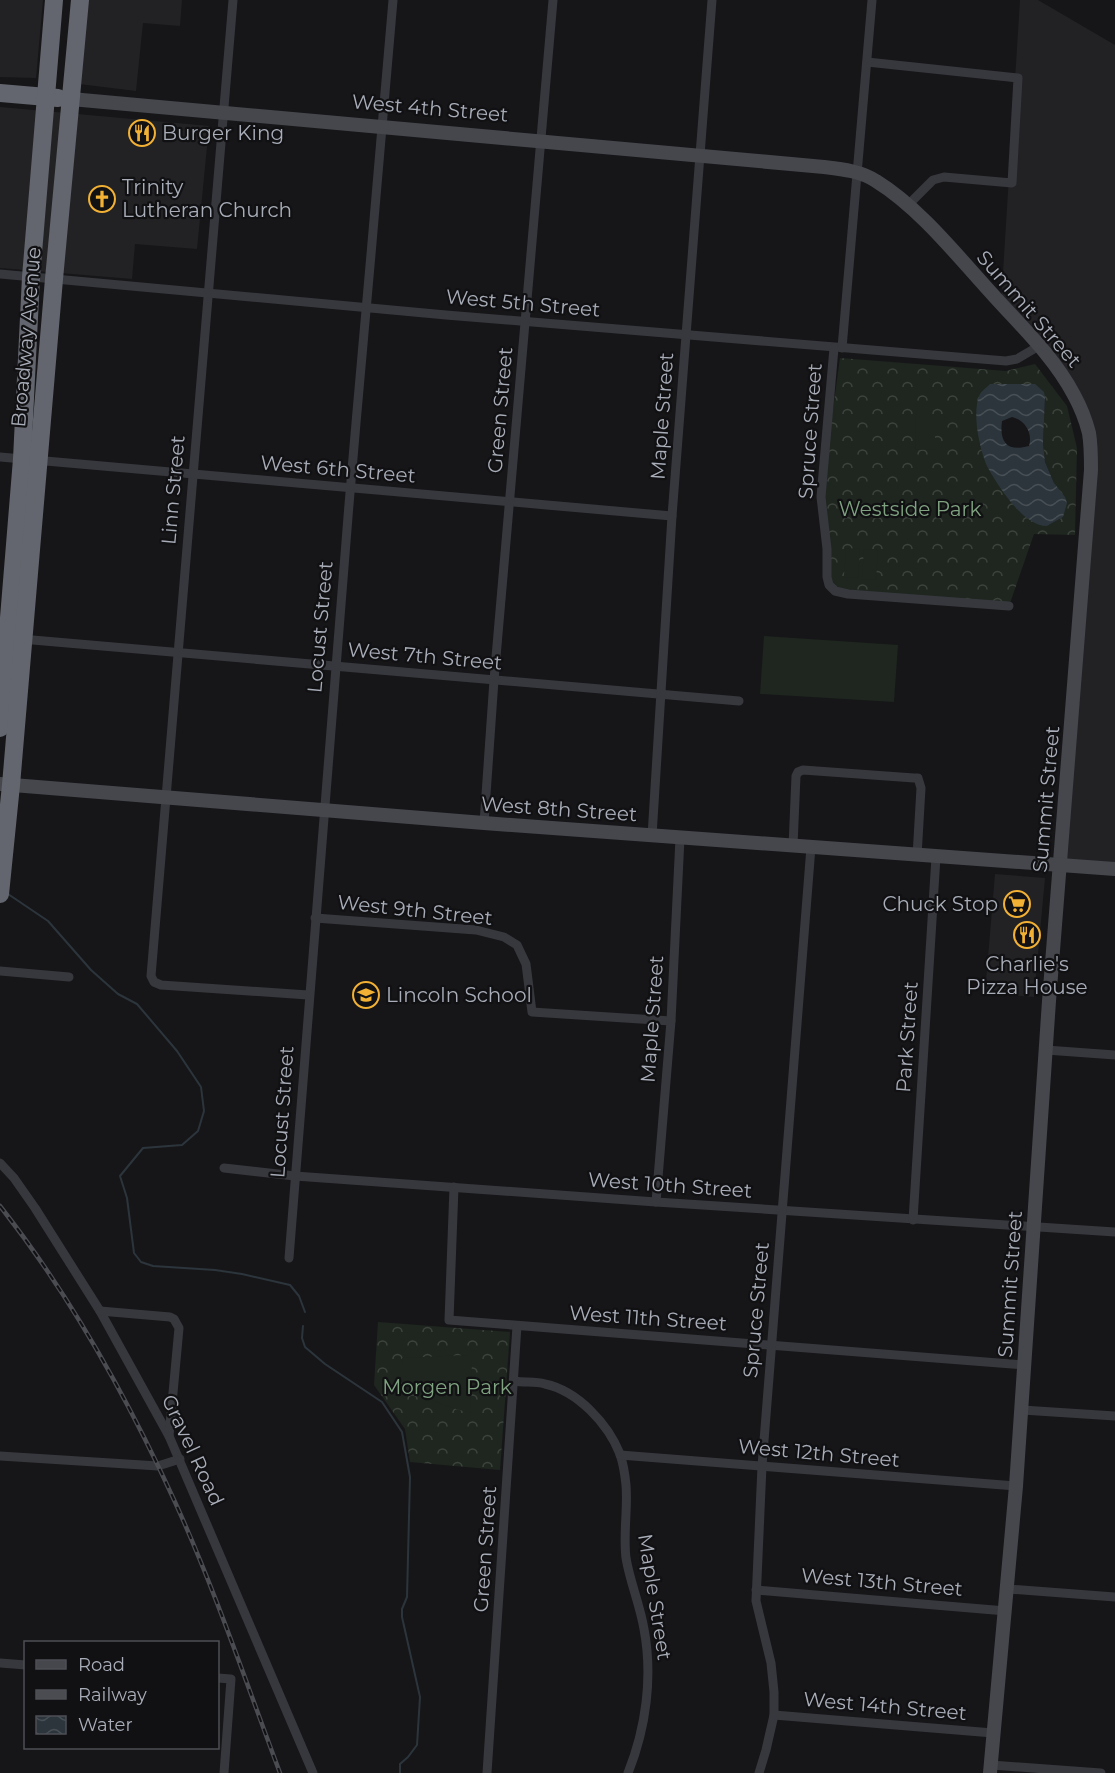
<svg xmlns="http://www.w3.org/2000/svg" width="1115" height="1773" font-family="Montserrat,sans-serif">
	<defs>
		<pattern id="forest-crowns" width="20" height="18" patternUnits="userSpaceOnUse" patternTransform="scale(1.5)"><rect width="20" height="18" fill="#1e261f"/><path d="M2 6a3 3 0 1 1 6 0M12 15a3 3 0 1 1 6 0" fill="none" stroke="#3c433d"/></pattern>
		<pattern id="water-waves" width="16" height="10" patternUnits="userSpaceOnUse" patternTransform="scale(1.5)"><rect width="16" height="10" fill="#2c353c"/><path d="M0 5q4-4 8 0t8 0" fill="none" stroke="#485056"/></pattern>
	</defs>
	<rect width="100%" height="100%" fill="#161618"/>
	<!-- built -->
	<g fill="#222225">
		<polygon points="0,0 43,0 36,78 0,77"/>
		<polygon points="85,0 182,0 180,26 143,23 136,91 79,84"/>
		<polygon points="1020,0 1038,0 1115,45 1115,869 1060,866 1091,470 1075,396 1001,304"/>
		<polygon points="0,107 209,126 197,249 135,244 132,279 0,268"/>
		<polygon points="995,874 1045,878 1034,997 985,993"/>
	</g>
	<!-- forest -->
	<g fill="url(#forest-crowns)" fill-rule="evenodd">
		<path d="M840,358L1006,371L1035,364L1067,406L1077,448L1075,535L1034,534L1009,606L835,591L827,577L821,497ZM1045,398L1043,443L1045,462L1054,483L1063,517L1047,526L1020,512L988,467L980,445L977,413Z"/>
		<polygon points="378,1322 510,1332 500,1470 410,1462 405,1429 374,1385"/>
	</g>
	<!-- garden -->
	<g fill="#1e261f">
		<polygon points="915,419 935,419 935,449 916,450"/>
		<polygon points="846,548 860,549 858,578 844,577"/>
		<polygon points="864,549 878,550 876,580 862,579"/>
		<polygon points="764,636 898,645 894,702 760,694"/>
		<path d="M467,1355L472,1361L470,1413C446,1406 420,1399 406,1377C403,1372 403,1364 402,1358Z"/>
	</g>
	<!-- water -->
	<path fill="url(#water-waves)" fill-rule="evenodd" d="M990,384H1035L1044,392L1045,398L1043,443L1045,462L1054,483L1065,497L1067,503L1063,517L1047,526C1023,526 999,487 988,468C980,452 971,412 980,394C982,391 987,387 990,384ZM1012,417C1025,420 1033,433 1029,446C1008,452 999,443 1002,421Z"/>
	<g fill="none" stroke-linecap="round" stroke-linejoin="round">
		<!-- stream -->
		<g stroke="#2c353c" stroke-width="2">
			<polyline points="8,894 48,921 91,970 118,994 137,1004 177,1051 201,1087 204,1111 198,1131 182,1145 143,1148 120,1176 127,1198 134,1253 141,1262 153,1266 215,1270 242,1274 290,1285 299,1296 305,1312"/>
			<polyline points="303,1326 302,1338 305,1347 325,1364 382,1402 402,1432 410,1477 407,1597 402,1609 402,1617 420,1697 417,1745 408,1757 400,1764 400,1773"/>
		</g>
		<!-- street -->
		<g stroke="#37383d" stroke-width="9">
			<polyline points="233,0 151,976 154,982 161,985 308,995"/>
			<polyline points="867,62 1018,78 1012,183 944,177 933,180 908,205"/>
			<polyline points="0,274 446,315 1006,361 1017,359 1039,346"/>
			<polyline points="834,348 821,497 827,549 827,577 829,585 835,591 848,594 1009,606"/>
			<polyline points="842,348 872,0"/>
			<polyline points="0,457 672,516"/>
			<polyline points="21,639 739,701"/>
			<polyline points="484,823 494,680 553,0"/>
			<polyline points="652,836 672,516 712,0"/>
			<polyline points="793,846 796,776 798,772 803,770 914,778 918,778 921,788 917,856"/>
			<polyline points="315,918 476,930 504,937 517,945 526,964 532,1012 671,1021"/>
			<polyline points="0,971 69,977"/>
			<polyline points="1046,1050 1115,1055"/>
			<polyline points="0,1163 14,1178 35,1208 100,1311 169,1436 313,1773"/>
			<polyline points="224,1168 295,1176 656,1202 1115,1232"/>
			<polyline points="454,1187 449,1320 1024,1365"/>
			<polyline points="656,1202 671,1021 680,838"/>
			<polyline points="913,1220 936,857"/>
			<path d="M289,1258C309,979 332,701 356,423C368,282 382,141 393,0"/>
			<polyline points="100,1311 170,1317 174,1319 179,1328 169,1436"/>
			<path d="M514,1381C524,1383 535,1381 545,1384C578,1391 608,1424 620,1454C623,1463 625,1475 626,1485C628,1509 623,1534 626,1558C630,1582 640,1605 644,1629C653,1677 646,1728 628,1773"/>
			<polyline points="1022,1410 1115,1416"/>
			<polyline points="620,1455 1016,1486"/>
			<polyline points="0,1456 158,1466 180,1459"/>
			<polyline points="1008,1589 1115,1597"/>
			<polyline points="756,1590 1006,1611"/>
			<polyline points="0,1663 26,1665"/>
			<polyline points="218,1678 231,1679 224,1773"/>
			<polyline points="774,1715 993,1733"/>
			<polyline points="991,1765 1101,1773"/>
			<polyline points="487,1773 517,1326"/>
			<polyline points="759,1773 766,1750 774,1715 774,1692 771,1663 756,1601 762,1466 811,847"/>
		</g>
		<!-- secondary -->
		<g stroke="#45474d" stroke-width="14">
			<path d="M71,99L824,167C841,169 861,171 876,181C920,208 959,258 994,296C1022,327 1054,357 1074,395C1080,406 1086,421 1089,433C1091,445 1091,458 1091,470L1049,1001L1016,1486L990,1773"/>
			<polyline points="0,784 484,823 1115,869"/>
		</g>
		<!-- highway -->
		<g stroke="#63666e" stroke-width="18">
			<polyline points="0,93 58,98"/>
			<polyline points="0,728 22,459 31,277 54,0"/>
			<polyline points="0,894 11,785 54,279 80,0"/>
		</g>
		<defs>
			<path id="rail" d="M0,1206C70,1295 128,1399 175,1502C215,1590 246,1682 280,1773"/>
		</defs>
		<!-- rail casing -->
		<use href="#rail" stroke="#4a4c52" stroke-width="4.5"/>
		<!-- rail -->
		<use href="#rail" stroke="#111113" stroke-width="2" stroke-dasharray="7" stroke-linecap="butt"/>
	</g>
	<!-- icons -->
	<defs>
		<symbol id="restaurant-ring" viewBox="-11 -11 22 22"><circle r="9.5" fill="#111113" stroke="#f2b134" stroke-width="1.5"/><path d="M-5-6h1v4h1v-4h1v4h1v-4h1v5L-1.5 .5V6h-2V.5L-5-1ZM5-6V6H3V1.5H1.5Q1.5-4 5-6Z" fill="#f2b134"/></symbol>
		<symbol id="church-ring" viewBox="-11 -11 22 22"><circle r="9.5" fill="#111113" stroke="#f2b134" stroke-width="1.5"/><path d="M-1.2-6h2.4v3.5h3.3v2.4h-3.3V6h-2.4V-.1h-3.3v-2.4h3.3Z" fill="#f2b134"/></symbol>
		<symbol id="supermarket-ring" viewBox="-11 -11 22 22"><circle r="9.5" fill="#111113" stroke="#f2b134" stroke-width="1.5"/><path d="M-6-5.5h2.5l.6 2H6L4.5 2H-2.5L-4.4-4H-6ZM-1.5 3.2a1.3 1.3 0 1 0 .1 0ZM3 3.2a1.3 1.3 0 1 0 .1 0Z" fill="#f2b134"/></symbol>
		<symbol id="school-ring" viewBox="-11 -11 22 22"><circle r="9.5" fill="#111113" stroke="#f2b134" stroke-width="1.5"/><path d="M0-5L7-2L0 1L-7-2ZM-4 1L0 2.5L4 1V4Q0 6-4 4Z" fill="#f2b134"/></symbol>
	</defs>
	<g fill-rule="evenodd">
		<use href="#restaurant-ring" x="127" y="118" width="30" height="30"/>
		<use href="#church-ring" x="87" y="184" width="30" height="30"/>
		<use href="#supermarket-ring" x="1002" y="889" width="30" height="30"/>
		<use href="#restaurant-ring" x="1012" y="920" width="30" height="30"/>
		<use href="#school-ring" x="351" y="980" width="30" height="30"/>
	</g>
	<g text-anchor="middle" stroke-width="4.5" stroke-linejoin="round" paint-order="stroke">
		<!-- street labels -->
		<g font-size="20" fill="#a8adb8" stroke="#111113">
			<text transform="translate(430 108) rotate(5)" y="7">West 4th Street</text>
			<text transform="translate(523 303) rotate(5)" y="7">West 5th Street</text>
			<text transform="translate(1029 309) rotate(49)" y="7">Summit Street</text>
			<text transform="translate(26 337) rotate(-85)" y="7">Broadway Avenue</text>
			<text transform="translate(500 410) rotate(-85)" y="7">Green Street</text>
			<text transform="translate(662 416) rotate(-86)" y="7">Maple Street</text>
			<text transform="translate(810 431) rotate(-86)" y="7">Spruce Street</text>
			<text transform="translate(338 469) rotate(5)" y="7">West 6th Street</text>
			<text transform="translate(173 490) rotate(-85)" y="7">Linn Street</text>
			<text transform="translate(320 627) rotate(-85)" y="7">Locust Street</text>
			<text transform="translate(425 656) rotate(5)" y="7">West 7th Street</text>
			<text transform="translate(1046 799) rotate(-85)" y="7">Summit Street</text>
			<text transform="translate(559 809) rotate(4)" y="7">West 8th Street</text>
			<text transform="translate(415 910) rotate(6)" y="7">West 9th Street</text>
			<text transform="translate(652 1019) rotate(-86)" y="7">Maple Street</text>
			<text transform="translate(907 1037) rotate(-86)" y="7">Park Street</text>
			<text transform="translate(282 1112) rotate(-86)" y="7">Locust Street</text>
			<text transform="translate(670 1185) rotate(4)" y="7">West 10th Street</text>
			<text transform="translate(1010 1284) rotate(-86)" y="7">Summit Street</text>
			<text transform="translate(756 1310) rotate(-85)" y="7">Spruce Street</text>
			<text transform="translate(648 1318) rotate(4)" y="7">West 11th Street</text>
			<text transform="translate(193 1450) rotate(65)" y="7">Gravel Road</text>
			<text transform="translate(819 1453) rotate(5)" y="7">West 12th Street</text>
			<text transform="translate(485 1549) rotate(-86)" y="7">Green Street</text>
			<text transform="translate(882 1582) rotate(5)" y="7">West 13th Street</text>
			<text transform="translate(655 1597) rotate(81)" y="7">Maple Street</text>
			<text transform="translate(885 1706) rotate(5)" y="7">West 14th Street</text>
		</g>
		<!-- poi labels -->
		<g font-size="20" fill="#a8adb8" stroke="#111113" text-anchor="start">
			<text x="162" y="140">Burger King</text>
			<text x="122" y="194">Trinity<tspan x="122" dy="23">Lutheran Church</tspan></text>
			<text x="998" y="911" text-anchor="end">Chuck Stop</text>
			<text x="1027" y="971" text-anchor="middle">Charlie's<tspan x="1027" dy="23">Pizza House</tspan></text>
			<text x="386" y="1002">Lincoln School</text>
		</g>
		<!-- park labels -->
		<g font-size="20" fill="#7fa381" stroke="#111113">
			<text x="910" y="516">Westside Park</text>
			<text x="447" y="1394">Morgen Park</text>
		</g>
	</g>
	<!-- legend -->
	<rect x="24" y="1641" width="195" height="108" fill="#111113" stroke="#4d4f55" stroke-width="1.5"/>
	<rect x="36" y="1660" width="30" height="9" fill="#45474d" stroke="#4d4f55" stroke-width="1.5"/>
	<text x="78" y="1671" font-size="18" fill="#a8adb8">Road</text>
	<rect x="36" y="1690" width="30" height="9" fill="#4a4c52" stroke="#4d4f55" stroke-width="1.5"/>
	<text x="78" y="1701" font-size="18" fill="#a8adb8">Railway</text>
	<rect x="36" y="1716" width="30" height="18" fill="url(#water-waves)" stroke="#4d4f55" stroke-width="1.5"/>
	<text x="78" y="1731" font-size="18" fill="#a8adb8">Water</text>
</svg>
